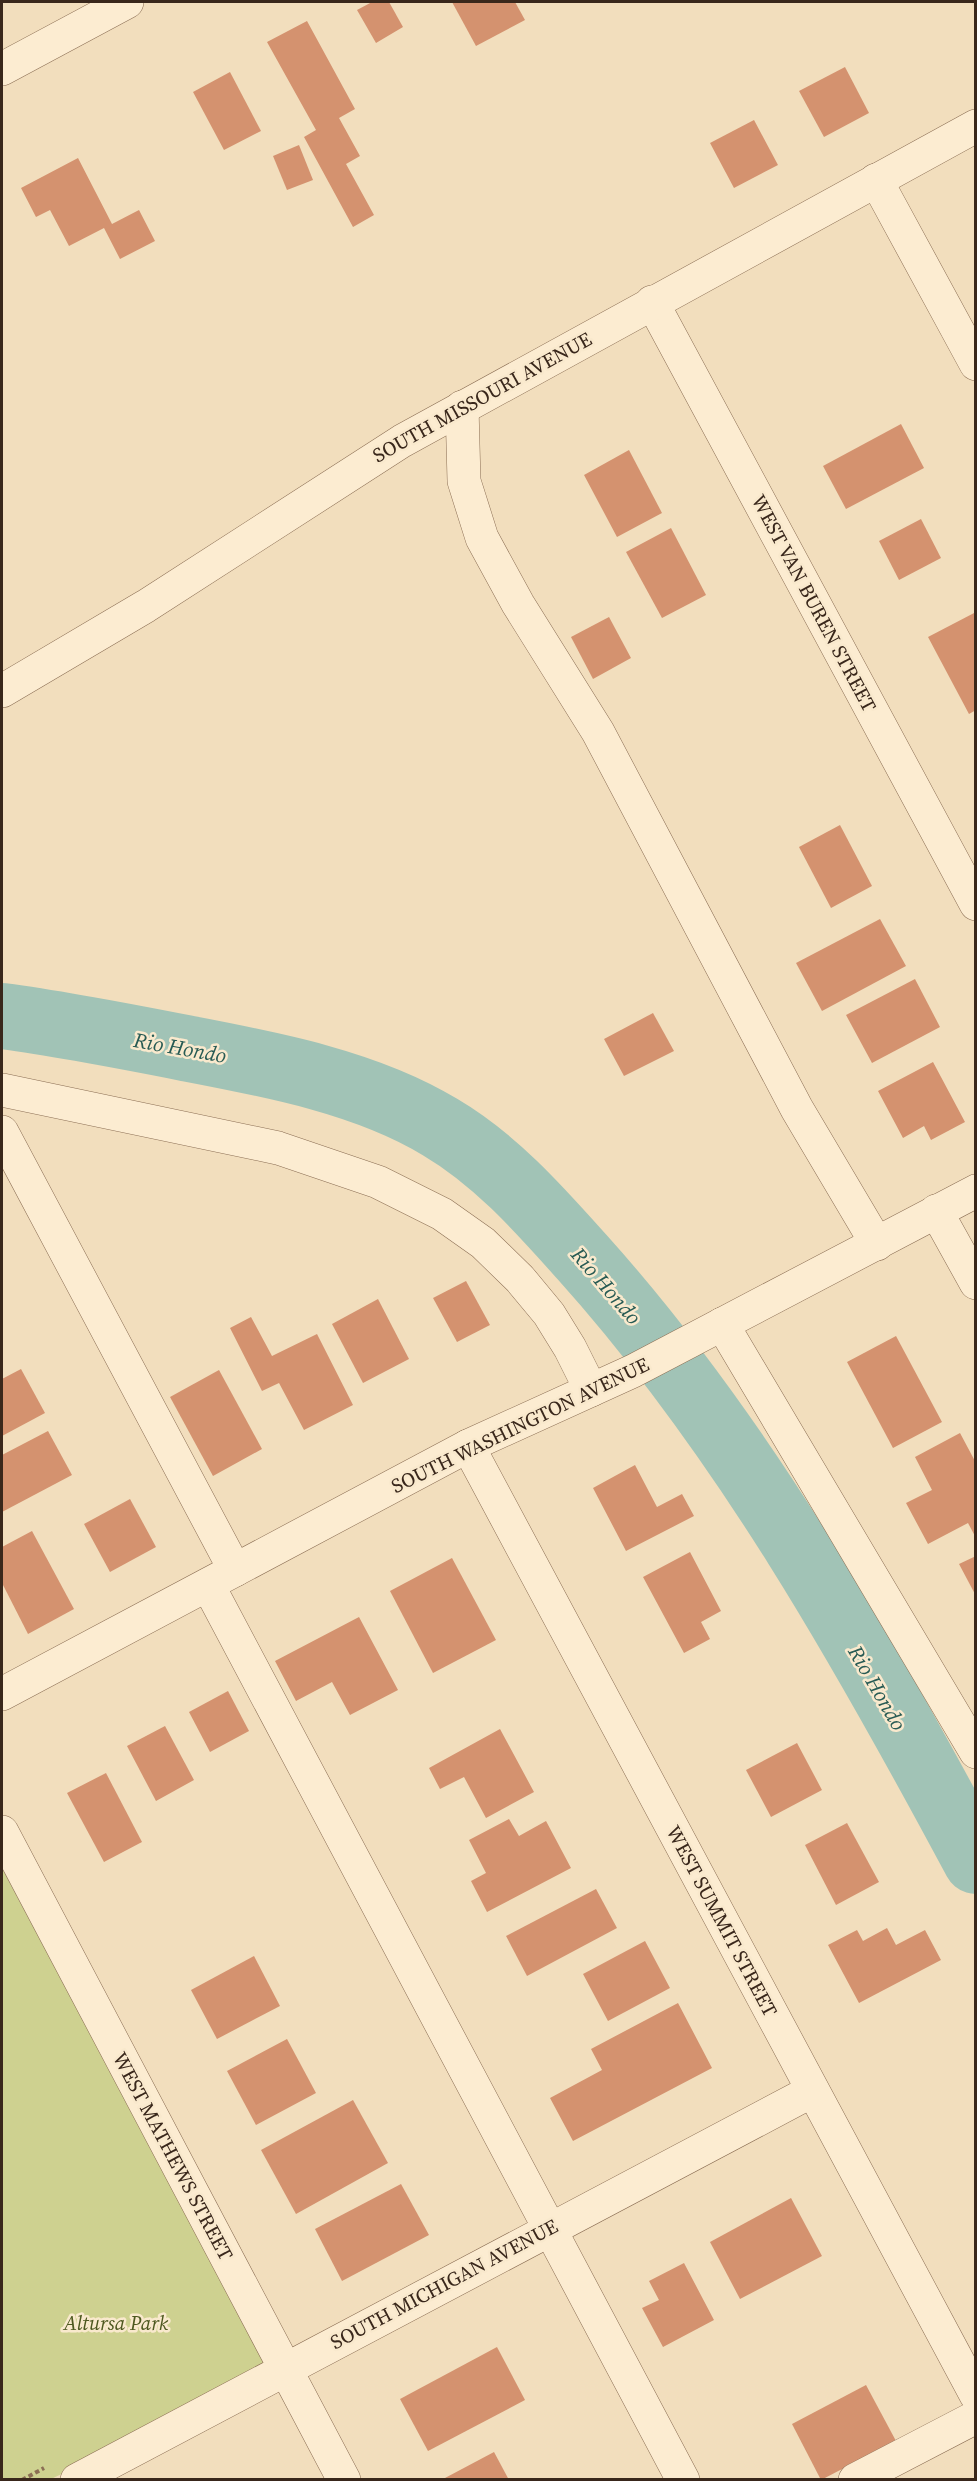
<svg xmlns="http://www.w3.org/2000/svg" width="977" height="2481" font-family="'Source Serif 4',serif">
	<rect width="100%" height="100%" fill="#f2debd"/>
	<!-- green -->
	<polygon fill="#ced190" points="2,1868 272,2375 51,2479 2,2479"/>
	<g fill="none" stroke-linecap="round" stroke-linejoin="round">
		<!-- river -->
		<path stroke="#a1c3b6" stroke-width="66" d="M2,1016C63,1024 124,1036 185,1048C269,1064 366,1082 440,1127C496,1160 539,1209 582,1257C742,1435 863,1650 976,1861"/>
	</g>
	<!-- building -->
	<g fill="#d4926f">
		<polygon points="372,2 389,2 403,27 376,43 357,10"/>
		<polygon points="452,2 515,2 525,20 476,46"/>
		<polygon points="307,21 355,109 339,118 360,156 346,164 374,215 353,227 304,137 316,130 267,42"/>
		<polygon points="845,67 869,113 824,137 799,91"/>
		<polygon points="230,72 261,131 224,150 193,92"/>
		<polygon points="754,120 778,165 734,188 710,143"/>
		<polygon points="299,145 313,180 287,190 273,156"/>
		<polygon points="78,158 112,224 139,210 155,241 120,259 104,228 69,246 50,210 36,217 21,188"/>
		<polygon points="901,424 924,468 846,509 823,466"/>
		<polygon points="629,450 662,513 617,537 584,475"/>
		<polygon points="921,519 941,558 899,580 879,541"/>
		<polygon points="671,528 706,595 662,618 626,552"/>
		<polygon points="976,612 976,710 969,714 928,637"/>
		<polygon points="609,617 631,658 593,679 571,637"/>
		<polygon points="840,825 872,886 831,908 799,847"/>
		<polygon points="880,919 906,966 822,1011 796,963"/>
		<polygon points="915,979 940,1027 872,1063 846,1015"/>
		<polygon points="653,1013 674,1051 624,1076 604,1039"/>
		<polygon points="933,1062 965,1122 931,1140 924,1126 903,1138 878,1091"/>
		<polygon points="466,1281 490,1325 457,1342 433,1298"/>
		<polygon points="378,1299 409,1359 363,1383 332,1324"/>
		<polygon points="251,1317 272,1356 317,1334 353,1405 304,1430 279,1383 262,1391 230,1328"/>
		<polygon points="896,1336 942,1422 893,1448 847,1362"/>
		<polygon points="21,1369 45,1413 2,1436 2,1379"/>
		<polygon points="219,1370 262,1449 213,1476 170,1397"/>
		<polygon points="48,1431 72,1475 2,1512 2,1455"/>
		<polygon points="960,1433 976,1463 976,1538 968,1523 928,1544 906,1503 932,1490 915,1457"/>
		<polygon points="635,1465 657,1507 682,1494 694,1516 626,1551 593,1488"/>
		<polygon points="130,1499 156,1547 110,1572 84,1524"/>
		<polygon points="32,1531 74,1609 28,1634 2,1583 2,1547"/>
		<polygon points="690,1552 721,1611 701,1622 710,1639 684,1653 643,1577"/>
		<polygon points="976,1556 976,1596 959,1564"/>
		<polygon points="452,1558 496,1640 433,1673 390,1591"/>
		<polygon points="359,1617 398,1690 350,1715 332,1682 296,1701 275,1661"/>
		<polygon points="228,1691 249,1731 210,1752 189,1712"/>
		<polygon points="165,1726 194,1780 156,1801 127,1746"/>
		<polygon points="500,1729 534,1792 486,1818 464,1777 440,1789 429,1768"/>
		<polygon points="797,1743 822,1790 771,1817 746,1770"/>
		<polygon points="106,1773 142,1842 104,1862 67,1793"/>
		<polygon points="509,1819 519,1836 546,1821 571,1868 487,1912 471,1881 486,1873 469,1840"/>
		<polygon points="847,1823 879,1882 836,1905 805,1845"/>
		<polygon points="596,1889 617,1928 527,1976 506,1936"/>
		<polygon points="887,1928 896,1945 925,1930 941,1960 859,2003 828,1945 857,1930 863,1941"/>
		<polygon points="645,1941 670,1988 608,2021 583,1974"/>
		<polygon points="254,1956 280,2006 217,2039 191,1990"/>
		<polygon points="678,2003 712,2068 573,2141 550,2098 602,2070 591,2049"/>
		<polygon points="287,2039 316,2093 256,2125 227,2071"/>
		<polygon points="353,2100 388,2163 296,2214 261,2150"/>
		<polygon points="401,2184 429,2235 342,2281 315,2229"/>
		<polygon points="791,2198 822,2256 740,2299 710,2242"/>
		<polygon points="684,2263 714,2320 663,2347 642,2308 659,2300 649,2281"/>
		<polygon points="497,2347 525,2400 428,2451 400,2399"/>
		<polygon points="866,2385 896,2441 821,2480 792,2424"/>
		<polygon points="494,2452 509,2480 446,2480 445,2478"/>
	</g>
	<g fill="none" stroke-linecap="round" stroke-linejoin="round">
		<defs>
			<g id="minor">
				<polyline points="2,69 127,2"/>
				<polyline points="876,180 976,364"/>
				<polyline points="652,302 976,904"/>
				<polyline points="462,407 464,481 482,538 518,604 598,732 797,1109 877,1244"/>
				<polyline points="2,691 146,606 402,441 976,126"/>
				<polyline points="2,1090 278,1148 378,1182 442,1214 483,1243 520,1279 549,1314 570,1348 591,1390"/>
				<polyline points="2,1132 235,1570"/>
				<polyline points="936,1211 976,1283"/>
				<polyline points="722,1324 976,1752"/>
				<polyline points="468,1446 976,2395"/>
				<polyline points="208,1585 683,2480"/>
				<polyline points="2,1694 468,1446 633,1371 976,1191"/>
				<polyline points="2,1832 344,2480"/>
				<polyline points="77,2480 812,2091"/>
				<polyline points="855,2480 976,2417"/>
			</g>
		</defs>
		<!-- minor casing -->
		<use href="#minor" stroke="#8b6e54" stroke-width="34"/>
		<!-- path -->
		<polyline stroke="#8b6e54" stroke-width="4" stroke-dasharray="4.5 3" stroke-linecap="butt" points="22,2480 44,2468"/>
		<!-- minor -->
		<use href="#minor" stroke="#fcecd1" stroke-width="33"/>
	</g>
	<g text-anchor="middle" stroke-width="5" stroke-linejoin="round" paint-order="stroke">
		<!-- street labels -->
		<g font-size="20" fill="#39271b" stroke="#f9e9cd">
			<text transform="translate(482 397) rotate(-29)" y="7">SOUTH MISSOURI AVENUE</text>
			<text transform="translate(814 603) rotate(62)" y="7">WEST VAN BUREN STREET</text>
			<text transform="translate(520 1425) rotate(-26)" y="7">SOUTH WASHINGTON AVENUE</text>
			<text transform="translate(722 1921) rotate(62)" y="7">WEST SUMMIT STREET</text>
			<text transform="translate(173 2156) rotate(62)" y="7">WEST MATHEWS STREET</text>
			<text transform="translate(444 2284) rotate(-28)" y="7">SOUTH MICHIGAN AVENUE</text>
		</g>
		<!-- park labels -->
		<g font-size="20" font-style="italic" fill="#4d581f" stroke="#f9e9cd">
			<text x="116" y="2330">Altursa Park</text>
		</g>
		<!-- water labels -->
		<g font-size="21" font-style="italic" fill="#285b54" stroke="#f9e9cd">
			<text transform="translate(180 1048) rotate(10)" y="7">Rio Hondo</text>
			<text transform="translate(606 1286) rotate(49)" y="7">Rio Hondo</text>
			<text transform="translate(877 1688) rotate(60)" y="7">Rio Hondo</text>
		</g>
	</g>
	<!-- border -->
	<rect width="977" height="2481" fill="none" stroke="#39271b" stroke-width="6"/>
</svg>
